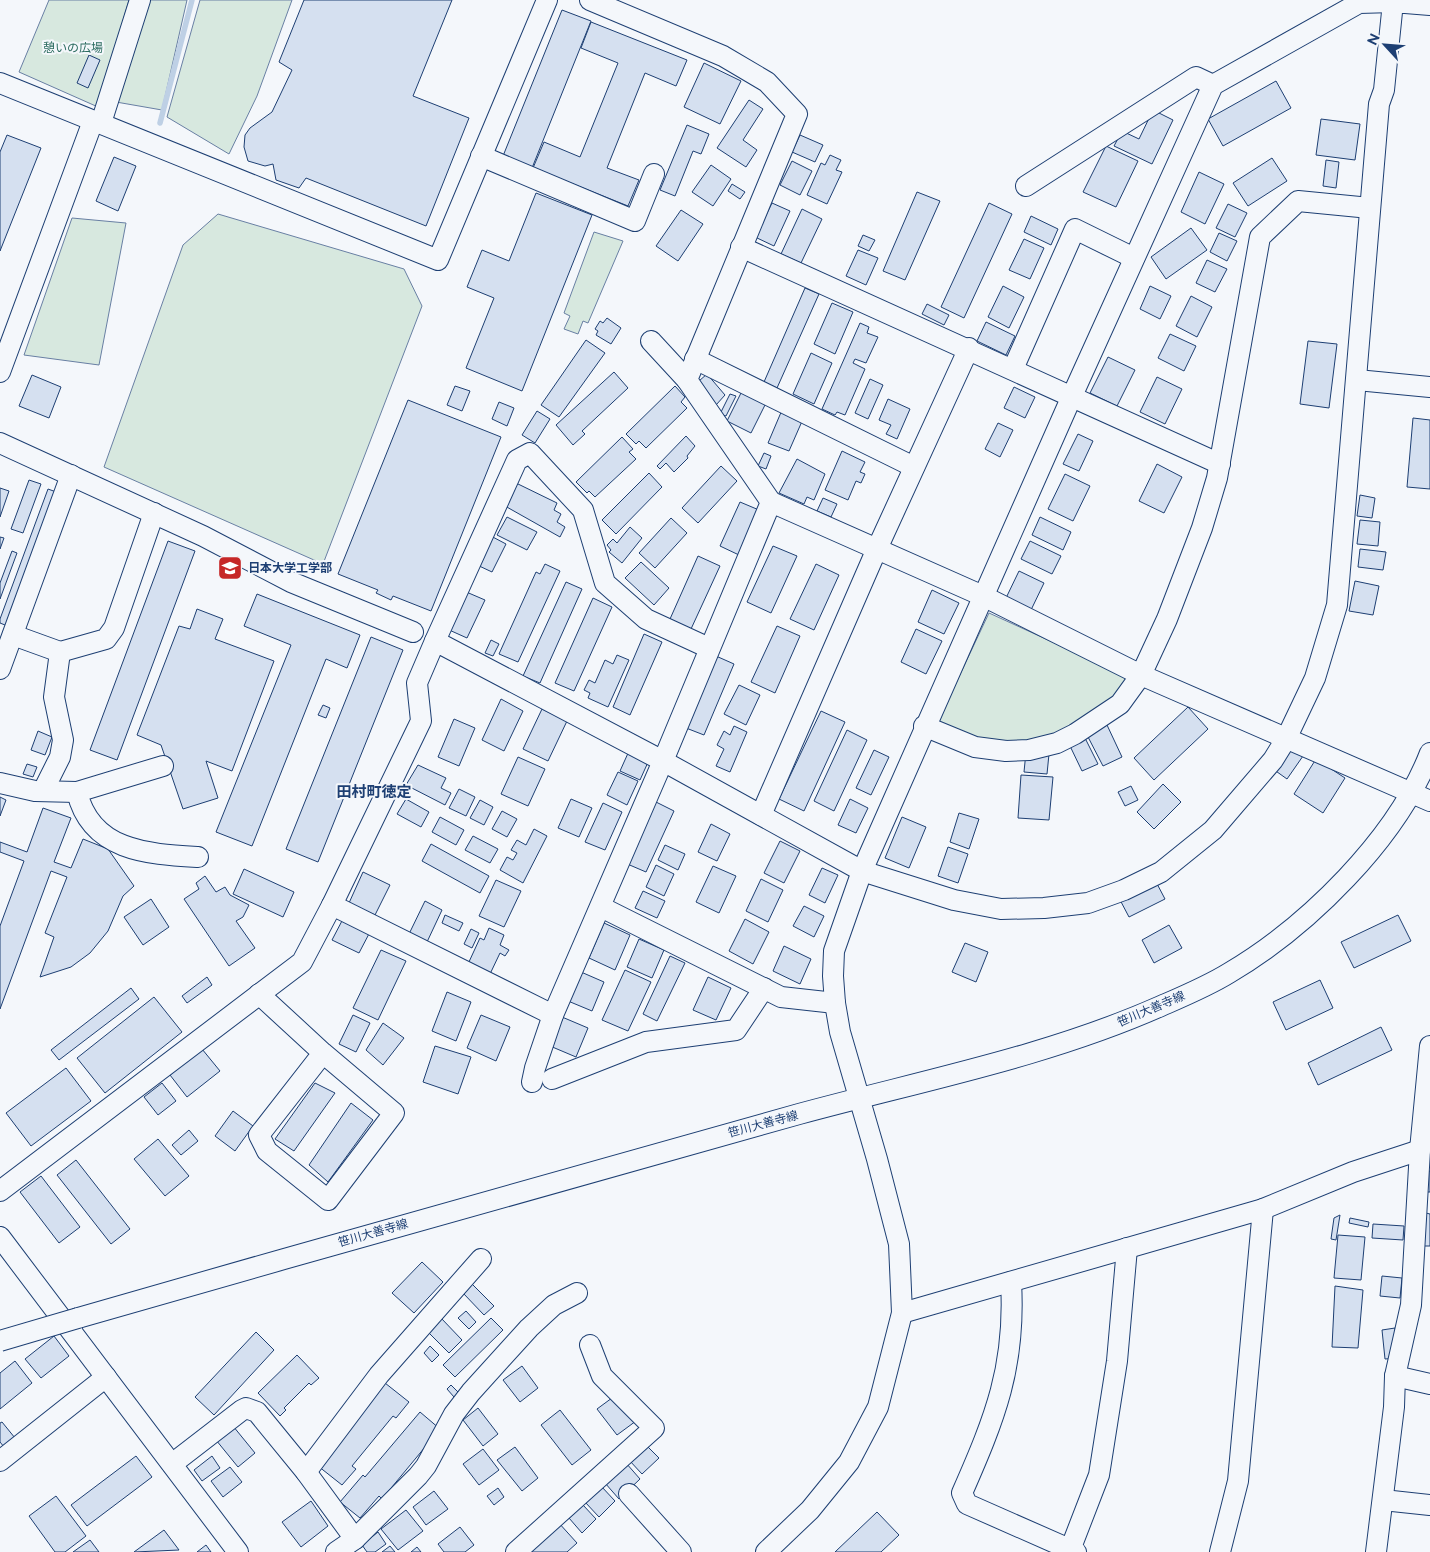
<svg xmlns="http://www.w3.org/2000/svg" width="1430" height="1552" font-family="Raleway,'Noto Sans JP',sans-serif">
	<rect width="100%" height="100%" fill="#f4f7fb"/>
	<!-- green -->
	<g fill="#d7e8df" stroke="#687fa3">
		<polygon points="49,0 129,0 98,107 19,72"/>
		<polygon points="147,0 187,0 162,110 116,102"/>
		<polygon points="200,0 292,0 257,96 229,154 167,117"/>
		<polygon points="218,214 404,269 422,306 323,564 104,467 183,245"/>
		<polygon points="72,218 126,223 99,365 24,355"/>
		<polygon points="594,232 623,241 588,323 583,321 578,334 564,329 570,316 564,313"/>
		<polygon points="989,613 1129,677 1107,704 1068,730 1008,746 969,739 938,721"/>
	</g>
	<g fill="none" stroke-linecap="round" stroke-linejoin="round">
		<!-- stream -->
		<polyline stroke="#bed0e5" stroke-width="5.5" points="160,123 192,0"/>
	</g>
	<!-- building -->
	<g fill="#d5e0f0" stroke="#1d3f73">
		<polygon points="304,0 452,0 413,96 469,118 426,226 306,178 299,188 276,180 273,164 265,166 248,161 244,147 245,135 250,128 272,112 292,70 279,62"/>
		<polygon points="562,10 591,21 532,168 503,156"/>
		<polygon points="591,22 687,60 676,86 645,73 607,168 639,180 628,206 533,168 544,142 580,157 618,63 581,48"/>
		<polygon points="89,55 100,60 88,88 77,83"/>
		<polygon points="704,63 741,81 720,124 684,107"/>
		<polygon points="1276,81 1291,108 1223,146 1208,119"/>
		<polygon points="749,100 763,109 743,140 757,150 746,167 717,148"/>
		<polygon points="1153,110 1173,120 1152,164 1114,146 1122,131 1139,139"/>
		<polygon points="1321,119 1360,124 1355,160 1316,155"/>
		<polygon points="687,125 709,134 701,154 693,151 675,196 660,190"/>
		<polygon points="7,135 41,148 0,251 0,152"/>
		<polygon points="800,135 823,145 815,162 792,152"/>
		<polygon points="1106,146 1138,161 1116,207 1083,192"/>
		<polygon points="830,155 841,160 836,170 842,172 827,204 807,195 821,163 825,165"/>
		<polygon points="114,157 136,166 118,211 96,201"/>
		<polygon points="1272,158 1287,181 1248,206 1233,183"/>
		<polygon points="1326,160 1339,162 1336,188 1323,186"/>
		<polygon points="792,161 812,171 800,195 780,185"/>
		<polygon points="711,165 731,179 713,206 692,192"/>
		<polygon points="1199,172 1224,184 1205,224 1181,212"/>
		<polygon points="732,184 745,192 740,199 728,191"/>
		<polygon points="917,192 940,201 905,280 883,271"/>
		<polygon points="536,193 592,215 522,391 466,368 494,298 467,287 482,250 509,261"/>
		<polygon points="772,203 790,211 774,246 755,237"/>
		<polygon points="989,203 1012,214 964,318 941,307"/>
		<polygon points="1228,204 1247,213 1235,237 1216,228"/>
		<polygon points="802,209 822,219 801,263 781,254"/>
		<polygon points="681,210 703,224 678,261 656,246"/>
		<polygon points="1031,216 1058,229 1051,245 1024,232"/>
		<polygon points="1191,228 1207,250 1166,279 1151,257"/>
		<polygon points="1219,233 1237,241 1227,261 1210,252"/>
		<polygon points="863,235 875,240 869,251 858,246"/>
		<polygon points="1024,239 1044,248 1030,279 1009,270"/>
		<polygon points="858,250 878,258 866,285 846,276"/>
		<polygon points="1207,260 1227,269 1215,292 1196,283"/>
		<polygon points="1003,286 1024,297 1009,328 988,317"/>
		<polygon points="1150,286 1171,296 1160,319 1140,309"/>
		<polygon points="805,288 819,294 777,388 764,382"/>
		<polygon points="1191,296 1212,307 1197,337 1176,326"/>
		<polygon points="832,303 853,312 835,354 814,344"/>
		<polygon points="927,304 949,315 944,325 922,314"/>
		<polygon points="607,318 621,328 611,344 596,335 598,331 595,329 600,321 603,323"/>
		<polygon points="986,322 1015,336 1006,355 977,341"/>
		<polygon points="860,323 869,327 867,333 878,337 866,363 855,359 853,363 865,369 845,415 837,412 835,415 822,409"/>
		<polygon points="1170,334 1196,346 1184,371 1158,358"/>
		<polygon points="586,340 605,353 559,417 541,405"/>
		<polygon points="1308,341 1337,344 1329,408 1300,404"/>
		<polygon points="811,353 832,363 814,404 793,394"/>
		<polygon points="1108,357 1135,370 1117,406 1090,393"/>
		<polygon points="614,372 628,388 582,431 585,434 573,445 556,425"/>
		<polygon points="707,374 725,395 716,405 699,381"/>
		<polygon points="32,375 61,387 49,418 19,406"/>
		<polygon points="1157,377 1182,389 1165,424 1140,412"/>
		<polygon points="870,379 883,385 868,419 855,413"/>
		<polygon points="455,386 470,391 462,411 447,405"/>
		<polygon points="675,386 685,397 681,402 687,408 646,448 639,441 636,444 626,434"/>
		<polygon points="1014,387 1035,397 1025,418 1004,408"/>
		<polygon points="742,391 766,403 751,433 727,421"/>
		<polygon points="730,394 736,396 726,416 720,414"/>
		<polygon points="888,399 910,409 897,439 886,434 891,425 879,420"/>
		<polygon points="408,400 501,437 431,611 393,596 391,600 376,593 378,590 338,574"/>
		<polygon points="499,402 514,408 507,426 492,419"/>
		<polygon points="782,410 803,419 789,451 768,443"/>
		<polygon points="537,411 550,419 535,443 522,435"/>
		<polygon points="1413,418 1430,420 1430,489 1407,487"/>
		<polygon points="998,423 1013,430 1000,457 985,449"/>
		<polygon points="1078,434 1093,441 1079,471 1063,464"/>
		<polygon points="686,436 695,446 687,456 688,458 674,472 666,463 660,469 657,466"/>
		<polygon points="622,437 633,449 629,452 636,459 595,497 589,491 587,493 576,482"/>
		<polygon points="842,451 865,462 860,472 865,474 861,483 856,481 848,500 825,490"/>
		<polygon points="764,453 771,456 766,469 758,466"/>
		<polygon points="797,459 825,474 814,500 807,497 804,504 779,493"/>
		<polygon points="1157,464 1182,477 1164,513 1139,501"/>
		<polygon points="721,466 737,481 698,523 682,508"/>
		<polygon points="649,473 662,487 616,534 602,520"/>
		<polygon points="1065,474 1090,486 1073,521 1048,509"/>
		<polygon points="29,480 41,484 23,533 11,529"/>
		<polygon points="516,483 557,503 554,510 561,514 557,522 565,527 560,537 505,506"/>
		<polygon points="0,488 9,491 0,517"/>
		<polygon points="48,489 59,493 10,627 0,623 0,619"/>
		<polygon points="1360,495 1375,498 1372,518 1357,516"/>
		<polygon points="823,498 837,504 831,517 817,511"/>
		<polygon points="740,502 759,510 739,555 720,546"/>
		<polygon points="507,517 537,532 527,550 497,535"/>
		<polygon points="1040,517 1071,532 1063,550 1032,535"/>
		<polygon points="671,518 687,533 655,568 639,553"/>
		<polygon points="1360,520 1380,522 1378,546 1357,544"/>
		<polygon points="630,527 642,538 622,563 609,552 611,550 607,545 613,539 617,543"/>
		<polygon points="489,535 506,544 492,572 475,564"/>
		<polygon points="0,537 4,538 0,549"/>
		<polygon points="168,541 195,551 117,760 90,750"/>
		<polygon points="1030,541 1061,556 1052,574 1021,559"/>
		<polygon points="773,546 797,556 771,613 747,602"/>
		<polygon points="1360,549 1386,552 1383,570 1358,567"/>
		<polygon points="12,551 17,553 0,599 0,583"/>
		<polygon points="698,556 720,566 691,629 670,619"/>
		<polygon points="641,562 669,588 654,605 625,578"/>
		<polygon points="545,564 560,571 518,662 499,654 536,572 540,574"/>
		<polygon points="816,564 839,575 814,630 790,619"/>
		<polygon points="1019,571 1044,583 1031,610 1006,598"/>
		<polygon points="1355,581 1379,586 1373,615 1349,611"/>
		<polygon points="566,582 582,589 540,683 523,676"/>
		<polygon points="932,590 959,603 944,634 918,622"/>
		<polygon points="464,591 485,600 467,638 447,629"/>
		<polygon points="257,594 360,635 347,668 326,659 252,846 216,832 291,645 244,626"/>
		<polygon points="593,598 612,607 574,691 555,683"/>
		<polygon points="197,609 223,619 215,639 274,661 232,771 206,761 218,798 183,809 161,745 137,735 179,626 190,629"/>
		<polygon points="777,626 800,636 775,693 751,682"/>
		<polygon points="916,629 942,641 926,674 901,662"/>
		<polygon points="644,634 662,642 630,715 613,707"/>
		<polygon points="371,637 403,650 318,862 286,849"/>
		<polygon points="491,640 499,644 493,656 485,653"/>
		<polygon points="617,655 629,660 608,707 588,698 590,693 584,690 589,680 595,683 605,660 613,664"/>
		<polygon points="716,656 734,664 704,735 686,728"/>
		<polygon points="739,685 760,695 746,725 724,714"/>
		<polygon points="501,699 523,711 504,751 482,740"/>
		<polygon points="323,705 330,708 326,718 318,715"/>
		<polygon points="1188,707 1208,729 1154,780 1134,758"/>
		<polygon points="542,709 567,721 548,761 523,749"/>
		<polygon points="821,711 845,722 804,811 779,799"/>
		<polygon points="454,719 475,728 459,766 438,757"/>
		<polygon points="1107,725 1122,757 1103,766 1087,735"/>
		<polygon points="734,726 747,732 730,772 716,766 724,749 717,745 724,731 730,735"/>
		<polygon points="847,730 867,740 834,811 814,801"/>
		<polygon points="38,731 52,737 45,755 31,750"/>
		<polygon points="1085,738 1098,764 1082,771 1070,746"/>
		<polygon points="1289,746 1303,756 1287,779 1273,769"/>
		<polygon points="874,750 889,757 871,795 856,788"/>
		<polygon points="629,751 649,760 640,780 620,771"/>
		<polygon points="1026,752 1049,754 1047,774 1024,772"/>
		<polygon points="518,757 545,769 528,806 501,794"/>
		<polygon points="1316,759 1345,778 1323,813 1294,794"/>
		<polygon points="27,764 37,767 33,777 23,774"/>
		<polygon points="418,765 446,778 441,788 451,793 445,805 406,785"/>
		<polygon points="618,772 638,781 627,805 607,795"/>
		<polygon points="1021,775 1053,777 1049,820 1018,818"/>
		<polygon points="1163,784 1181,802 1154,829 1137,812"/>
		<polygon points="1131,786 1138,800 1125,806 1118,792"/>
		<polygon points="459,789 475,797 466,816 449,808"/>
		<polygon points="0,797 6,800 0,816"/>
		<polygon points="406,799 429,812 421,827 397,814"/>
		<polygon points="571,799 592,808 579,837 558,828"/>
		<polygon points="850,799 868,808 856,833 838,825"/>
		<polygon points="480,800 493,807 484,825 470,818"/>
		<polygon points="654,801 674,811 646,872 625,863"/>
		<polygon points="603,803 622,812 605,850 585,842"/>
		<polygon points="43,808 71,818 54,862 71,868 83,839 108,849 134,886 123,896 108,931 90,953 71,967 40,977 54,937 45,933 67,877 51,871 0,1009 0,926 24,861 0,852 0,842 27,852"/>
		<polygon points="502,811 517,819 507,837 492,829"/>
		<polygon points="959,813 979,819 969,849 950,842"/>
		<polygon points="440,817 464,830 456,845 432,832"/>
		<polygon points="902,817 926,827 909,868 885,858"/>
		<polygon points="711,824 730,834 717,861 698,852"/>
		<polygon points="534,829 547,836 523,883 500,870 507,857 513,860 517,853 511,850 517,840 526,845"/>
		<polygon points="473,836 498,849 490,863 465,850"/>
		<polygon points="780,841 800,851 784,883 764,873"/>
		<polygon points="431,844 489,876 480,893 422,861"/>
		<polygon points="665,845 685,854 678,870 658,860"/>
		<polygon points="948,847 968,854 958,883 938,876"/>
		<polygon points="656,865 674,874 664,896 646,887"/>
		<polygon points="713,866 736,876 719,913 696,902"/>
		<polygon points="822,868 838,875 825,903 809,895"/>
		<polygon points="244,869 294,892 283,917 233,894"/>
		<polygon points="363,872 390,885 375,915 349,903"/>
		<polygon points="205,876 216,892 225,887 230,895 249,905 243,917 236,921 255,948 229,966 184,899 199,889 196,883"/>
		<polygon points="761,879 783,890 768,922 746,911"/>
		<polygon points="496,880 521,891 504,927 479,916"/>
		<polygon points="1155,880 1165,899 1129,917 1119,898"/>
		<polygon points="643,891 665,901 657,918 635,908"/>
		<polygon points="151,899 169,927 143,945 124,917"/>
		<polygon points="425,901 442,910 427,942 409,934"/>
		<polygon points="804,906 824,916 814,937 793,926"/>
		<polygon points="445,915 463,923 459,931 442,923"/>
		<polygon points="1398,915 1411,941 1354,968 1341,942"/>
		<polygon points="344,917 371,930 359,953 332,940"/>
		<polygon points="745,919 769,932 753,964 729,951"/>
		<polygon points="604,923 630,935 615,970 589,958"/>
		<polygon points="1169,925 1182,948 1154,963 1142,940"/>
		<polygon points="489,928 504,935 500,945 509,950 505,956 500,953 490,974 468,964 480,938 484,940"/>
		<polygon points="471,929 479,933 472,948 464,944"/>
		<polygon points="639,939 664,950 652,978 627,967"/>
		<polygon points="965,943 988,952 976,982 952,972"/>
		<polygon points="784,946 811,959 800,984 773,971"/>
		<polygon points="381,950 406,961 378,1020 353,1008"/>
		<polygon points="670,956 685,963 657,1021 643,1014"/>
		<polygon points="625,970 651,982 628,1031 602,1020"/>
		<polygon points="581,972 604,982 592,1011 568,1001"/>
		<polygon points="207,977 212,985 187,1003 182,996"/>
		<polygon points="708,977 731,988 716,1020 693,1010"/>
		<polygon points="1320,980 1333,1008 1286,1030 1273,1002"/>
		<polygon points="131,988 139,999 59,1060 51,1050"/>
		<polygon points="447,992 471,1002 456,1041 432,1031"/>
		<polygon points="154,997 182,1032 105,1093 77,1058"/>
		<polygon points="353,1015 370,1023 356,1052 339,1044"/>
		<polygon points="481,1015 510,1027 496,1061 467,1048"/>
		<polygon points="562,1017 588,1028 576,1057 550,1046"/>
		<polygon points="383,1023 404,1038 383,1065 366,1050"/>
		<polygon points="1381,1027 1392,1050 1318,1085 1308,1063"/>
		<polygon points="435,1046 471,1057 458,1094 423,1082"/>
		<polygon points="202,1049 220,1071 187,1097 170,1075"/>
		<polygon points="66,1068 91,1101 31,1146 6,1113"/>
		<polygon points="162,1083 176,1101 158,1115 144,1097"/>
		<polygon points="315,1083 335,1093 294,1151 275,1139"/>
		<polygon points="351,1103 373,1120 328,1182 309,1165"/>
		<polygon points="233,1111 253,1126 235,1151 215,1136"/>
		<polygon points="189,1130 198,1141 181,1155 172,1145"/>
		<polygon points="158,1139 189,1176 165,1196 134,1159"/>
		<polygon points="76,1160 130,1229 111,1244 57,1175"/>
		<polygon points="1427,1171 1430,1171 1430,1192 1426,1192"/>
		<polygon points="41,1176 80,1227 59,1243 20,1192"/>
		<polygon points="1426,1213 1430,1214 1430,1246 1422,1246"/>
		<polygon points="1340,1215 1336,1240 1331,1239 1334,1218"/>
		<polygon points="1350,1218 1369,1222 1368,1227 1349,1223"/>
		<polygon points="1373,1224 1404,1226 1403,1240 1372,1238"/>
		<polygon points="1338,1235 1365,1237 1361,1280 1334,1278"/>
		<polygon points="422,1262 443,1282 414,1313 392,1293"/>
		<polygon points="1382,1276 1402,1278 1400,1298 1380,1296"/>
		<polygon points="472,1284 494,1306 484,1315 463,1293"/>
		<polygon points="1335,1286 1363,1290 1358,1348 1332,1347"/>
		<polygon points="466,1311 476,1322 469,1329 458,1318"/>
		<polygon points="441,1318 462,1340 449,1353 428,1332"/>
		<polygon points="491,1318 503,1330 455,1377 443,1365"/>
		<polygon points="1395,1328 1398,1358 1385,1359 1382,1330"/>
		<polygon points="256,1332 274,1350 214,1415 195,1397"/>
		<polygon points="54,1336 69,1356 41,1378 25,1359"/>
		<polygon points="430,1346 439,1355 432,1362 424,1353"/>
		<polygon points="297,1355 319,1378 311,1385 309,1383 284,1408 286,1410 280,1416 258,1393"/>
		<polygon points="15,1361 32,1383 0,1409 0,1373"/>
		<polygon points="522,1366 538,1388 520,1402 503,1380"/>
		<polygon points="385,1383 409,1402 396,1418 393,1416 352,1466 356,1469 342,1485 318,1466"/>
		<polygon points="451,1385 459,1393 454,1397 447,1389"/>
		<polygon points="616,1395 636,1421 617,1435 597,1409"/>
		<polygon points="478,1408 498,1434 483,1446 463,1420"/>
		<polygon points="560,1410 591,1450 572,1465 541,1425"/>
		<polygon points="420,1412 440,1429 382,1499 379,1496 360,1518 340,1502 363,1475 365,1477"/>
		<polygon points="2,1422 15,1438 4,1447 0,1442 0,1423"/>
		<polygon points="233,1426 255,1453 238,1467 216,1440"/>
		<polygon points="645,1444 659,1458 642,1474 629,1460"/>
		<polygon points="515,1447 538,1478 522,1491 497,1460"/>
		<polygon points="483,1449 499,1470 479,1485 463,1464"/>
		<polygon points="136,1456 152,1477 87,1526 71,1505"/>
		<polygon points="212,1456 220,1468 202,1481 194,1470"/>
		<polygon points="626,1463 640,1479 619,1499 605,1483"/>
		<polygon points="230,1467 242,1482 223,1497 211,1481"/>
		<polygon points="601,1486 615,1501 599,1517 585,1502"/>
		<polygon points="498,1488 504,1497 494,1505 487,1496"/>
		<polygon points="434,1491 448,1509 426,1525 413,1507"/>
		<polygon points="56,1496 86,1536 65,1552 55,1552 29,1516"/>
		<polygon points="311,1501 328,1526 301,1547 282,1522"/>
		<polygon points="583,1505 596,1519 582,1533 569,1518"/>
		<polygon points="406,1510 423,1531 398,1550 381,1529"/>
		<polygon points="877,1512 899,1535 881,1552 835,1552"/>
		<polygon points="558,1522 577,1543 567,1552 532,1552 529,1549"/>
		<polygon points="460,1527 474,1545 465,1552 444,1552 438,1544"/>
		<polygon points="164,1530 179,1550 134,1552"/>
		<polygon points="378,1532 386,1544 375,1552 367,1552 362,1545"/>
		<polygon points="90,1540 99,1552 73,1552"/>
		<polygon points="206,1545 211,1552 197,1552"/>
		<polygon points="390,1546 395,1552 382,1552"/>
		<polygon points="417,1547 421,1552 411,1552"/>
	</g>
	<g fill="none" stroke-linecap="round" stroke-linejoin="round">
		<defs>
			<g id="minor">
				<polyline points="0,83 438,260 547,0"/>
				<polyline points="101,123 140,0"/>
				<polyline points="481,156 635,221 654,174"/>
				<polyline points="1026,186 1196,77 1213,85"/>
				<polyline points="741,247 1220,464"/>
				<polyline points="651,341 687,380"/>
				<polyline points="695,359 914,467"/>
				<polyline points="1013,369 1075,229 1134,258"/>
				<polyline points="0,372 93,121"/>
				<polyline points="1357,380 1430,387"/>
				<polyline points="0,443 203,536 291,582 413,632"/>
				<polyline points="771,502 983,596 1141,675 1430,801"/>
				<polyline points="13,635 60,652 106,639 114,628 154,513"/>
				<polyline points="435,641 517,460 530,453 583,510 605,583 646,619 709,648"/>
				<polyline points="0,669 71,475"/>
				<polyline points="924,726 975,747 1006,751 1029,750 1057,743 1075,734 1120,704 1141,675 1167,619 1202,528 1217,478 1260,237 1298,201 1370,208"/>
				<polyline points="0,783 35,791 77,792 163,766"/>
				<polyline points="43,791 60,757 63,740 54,697 60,652"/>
				<path d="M77,792C91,851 147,854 198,857"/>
				<polyline points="761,815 876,551 969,348"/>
				<polyline points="332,905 553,1015"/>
				<polyline points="601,907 781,997 835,1003"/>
				<polyline points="259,994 323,1053 394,1113 328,1200 267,1151 259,1135 323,1053"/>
				<polyline points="552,1079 646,1042 736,1030 764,988"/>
				<polyline points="532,1082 535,1068 553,1015 663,761 771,502 687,380 797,114 767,82 723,56 590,0"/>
				<polyline points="0,1191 302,962 332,905 421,721 417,683 435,641 663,761 862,871 954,900 1001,909 1044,908 1088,903 1124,890 1161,872 1213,830 1273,760 1286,739 1315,678 1337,605 1379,104 1384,90 1393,2 1430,5"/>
				<polyline points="1263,1209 1353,1172 1420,1150"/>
				<polyline points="0,1237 238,1552"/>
				<path d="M1011,1282C1016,1366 995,1418 962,1493L967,1504L1076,1552"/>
				<polyline points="902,1313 1263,1209 1238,1481 1220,1552"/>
				<path d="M78,1318C318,1249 558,1181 799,1114C920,1081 1046,1057 1161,1006C1184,996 1208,986 1229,973C1307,927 1397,839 1430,753"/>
				<polyline points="1395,1376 1430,1384"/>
				<polyline points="0,1461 106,1377"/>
				<polyline points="172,1464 242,1410 246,1408 257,1412 306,1472 355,1539"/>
				<polyline points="306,1472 379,1375 481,1259"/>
				<polyline points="629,1494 681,1552"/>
				<polyline points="1383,1500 1430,1505"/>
				<polyline points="1070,1550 1099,1475 1117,1361 1127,1248"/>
				<polyline points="336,1552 355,1539 418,1476 426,1466 454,1414 471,1392 529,1328 554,1305 577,1293"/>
				<polyline points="516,1552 654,1428 602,1376 590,1345"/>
				<polyline points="766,1552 810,1510 849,1462 878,1407 902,1313 899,1244 877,1159 840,1032 835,1003 833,976 834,951 862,871 1072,396 1213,85 1359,3 1393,2"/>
				<polyline points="1376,1552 1394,1407 1395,1376 1411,1305 1420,1150 1430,1046"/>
			</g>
		</defs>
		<!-- minor casing -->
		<use href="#minor" stroke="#1d3f73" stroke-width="22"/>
		<!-- minor -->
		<use href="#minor" stroke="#f4f7fb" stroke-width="20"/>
		<defs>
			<polyline id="minor-bridge" points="0,1341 78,1318"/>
		</defs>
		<!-- minor-bridge casing -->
		<use href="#minor-bridge" stroke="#1d3f73" stroke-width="22" stroke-linecap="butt"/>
		<!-- minor-bridge -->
		<use href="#minor-bridge" stroke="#f4f7fb" stroke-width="20"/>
	</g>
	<!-- icons -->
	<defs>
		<symbol id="university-square" viewBox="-11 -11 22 22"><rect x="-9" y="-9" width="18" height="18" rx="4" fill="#c62828" stroke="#f4f7fb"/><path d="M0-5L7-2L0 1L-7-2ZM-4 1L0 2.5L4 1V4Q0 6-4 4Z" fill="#fff"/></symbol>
	</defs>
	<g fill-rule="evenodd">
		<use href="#university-square" x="216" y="554" width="28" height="28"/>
	</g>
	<g text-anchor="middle" stroke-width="4" stroke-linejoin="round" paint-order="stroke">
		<!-- park labels -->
		<g font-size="12" fill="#2c6c60" stroke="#f4f7fb">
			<text x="73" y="52">憩いの広場</text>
		</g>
		<!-- poi labels -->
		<g font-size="12" font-weight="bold" fill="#1d3f73" stroke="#f4f7fb" text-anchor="start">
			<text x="248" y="572">日本大学工学部</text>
		</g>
		<!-- street labels -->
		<g font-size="12" fill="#1d3f73" stroke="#f4f7fb">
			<text transform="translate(1151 1009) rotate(-23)" y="4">笹川大善寺線</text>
			<text transform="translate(763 1124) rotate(-15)" y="4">笹川大善寺線</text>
			<text transform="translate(373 1233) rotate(-16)" y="4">笹川大善寺線</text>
		</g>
		<!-- quarter labels -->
		<g font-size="15" font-weight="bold" fill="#1d3f73" stroke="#f4f7fb">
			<text x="374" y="797">田村町徳定</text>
		</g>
	</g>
	<!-- north arrow -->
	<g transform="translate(1385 45) rotate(296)" stroke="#f4f7fb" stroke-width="4" paint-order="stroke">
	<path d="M0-4L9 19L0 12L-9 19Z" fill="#1d3f73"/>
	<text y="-8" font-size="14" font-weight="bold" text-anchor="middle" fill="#1d3f73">N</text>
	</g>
</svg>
